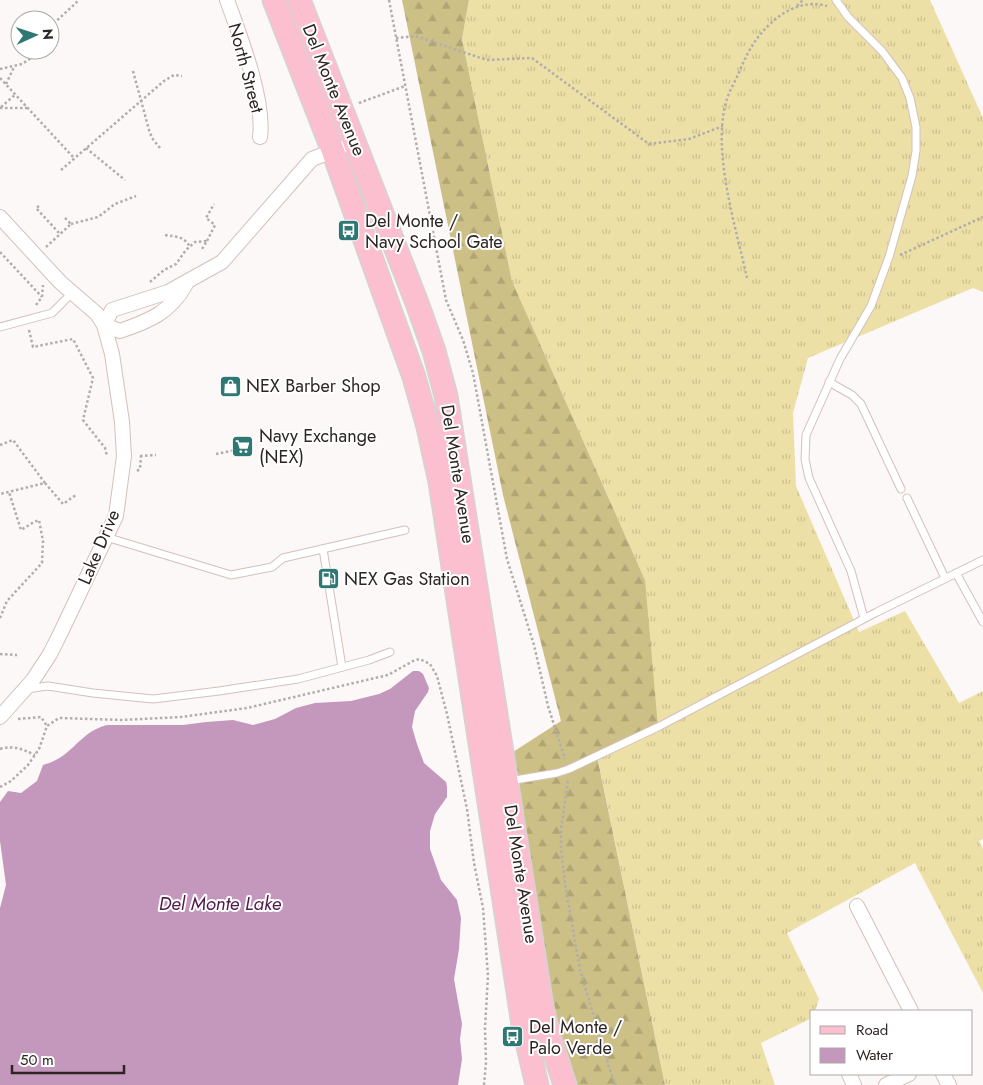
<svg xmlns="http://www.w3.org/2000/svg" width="983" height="1085" font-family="Jost,sans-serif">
	<defs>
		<pattern id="grass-tufts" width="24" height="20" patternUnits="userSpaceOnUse" patternTransform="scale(1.25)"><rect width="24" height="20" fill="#ede0a6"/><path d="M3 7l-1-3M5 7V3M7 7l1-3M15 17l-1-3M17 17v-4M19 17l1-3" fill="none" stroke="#ccc08f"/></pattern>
		<pattern id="forest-firs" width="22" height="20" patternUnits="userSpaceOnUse" patternTransform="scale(1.25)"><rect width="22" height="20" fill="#cdc087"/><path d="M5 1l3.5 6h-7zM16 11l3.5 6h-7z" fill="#b0a574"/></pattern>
	</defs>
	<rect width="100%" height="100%" fill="#fcf8f7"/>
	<!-- grass -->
	<polygon fill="url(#grass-tufts)" points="469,0 930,0 983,118 983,292 973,288 808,358 793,413 796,486 859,632 905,611 959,703 983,691 983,839 979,841 983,849 983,993 915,863 787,933 819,999 815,1011 812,1011 812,1018 761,1043 775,1085 665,1085 597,755 645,580 512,281 462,39"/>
	<!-- forest -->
	<polygon fill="url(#forest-firs)" points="402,0 469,0 462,39 512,281 645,580 658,727 597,756 665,1085 577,1085 553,1013 521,814 513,752 561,721 503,495"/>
	<!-- water -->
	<path fill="#c497bd" d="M413,671H419L423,674L429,688L428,692L415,711L412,727L417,744L424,763L446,782L447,787V797L435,814L430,831V849L441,880L457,900L461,918L459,949L454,979L462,1024L460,1039L462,1059L458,1085H0V908L6,885L0,841V802L8,791L21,793L37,781L43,765C74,757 77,733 107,725H183L206,722L233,720L253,725L275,719L296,708L315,703L351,701L379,694L390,689Z"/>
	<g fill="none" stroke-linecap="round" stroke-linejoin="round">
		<defs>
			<g id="service">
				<polyline points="836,0 848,17 882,51 902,78 910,98 916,127 916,151 912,176 889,257 871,306 840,359 806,435 805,459 809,478 851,571 864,618"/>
				<polyline points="0,327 52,313 72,293"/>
				<polyline points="829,382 852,395 861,404 901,489"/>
				<polyline points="907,498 945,578"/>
				<polyline points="106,537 231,575 272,567 283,558 405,530"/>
				<polyline points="323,549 342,667"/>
				<polyline points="956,573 983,622"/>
				<polyline points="26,689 48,686 93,693 153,699 219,691 298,679 369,660 390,652"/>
				<polyline points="509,781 557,773 569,769 658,727 877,612 983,560"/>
			</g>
			<g id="minor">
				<path d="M227,0C240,36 265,100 260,137"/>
				<polyline points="0,217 60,282 97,314 104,325 112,354 122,422 124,456 116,516 61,632 50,654 33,680 0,717"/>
				<polyline points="104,325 112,310 168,292 222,262 312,159 340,148"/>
				<path d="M104,325L120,331C149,321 170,313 186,284"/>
				<polyline points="857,906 911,1011"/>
				<polyline points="849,1074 854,1085"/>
				<polyline points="943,1074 949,1085"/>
				<polyline points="886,1085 909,1074"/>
			</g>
			<g id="primary">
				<polyline points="274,0 333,151 414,377 428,427 440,482 523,1025 537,1085"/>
				<polyline points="299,0 417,303 434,351 446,396 542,1007 550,1039 565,1085"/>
			</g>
		</defs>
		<!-- service casing -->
		<use href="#service" stroke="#d5c0bb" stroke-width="9"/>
		<!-- minor casing -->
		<use href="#minor" stroke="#d5c0bb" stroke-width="16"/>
		<!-- primary casing -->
		<use href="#primary" stroke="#d5d3d3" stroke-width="25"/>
		<!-- path -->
		<g stroke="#b2adab" stroke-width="2.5" stroke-dasharray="2.5 2.5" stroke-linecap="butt">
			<polyline points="389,0 446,300 463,340 473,373 507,559 534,645 548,706 565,759"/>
			<polyline points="797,6 803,0"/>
			<polyline points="50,27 79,0"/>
			<polyline points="396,38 415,36 487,60 532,58 649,144 689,139 723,126"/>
			<polyline points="0,69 22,64 34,56"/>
			<polyline points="133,71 149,130 152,138 160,148"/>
			<polyline points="0,78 74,158"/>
			<polyline points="6,84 14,67"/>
			<polyline points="359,103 405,86"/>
			<polyline points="1,107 16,94"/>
			<polyline points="0,108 28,108"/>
			<polyline points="86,148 125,180"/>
			<polyline points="61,170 164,81 174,75 182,76"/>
			<polyline points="39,206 36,208 60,234"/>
			<polyline points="71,224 98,217 115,204 136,196"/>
			<path d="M165,235C177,237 184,236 190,247"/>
			<polyline points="207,241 215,225 206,218 214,204"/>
			<polyline points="46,247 71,224 65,218"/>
			<polyline points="0,252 42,297"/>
			<polyline points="900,255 983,217"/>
			<path d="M747,278C736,227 712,153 726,102C729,91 736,80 740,70C748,51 756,37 771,23C786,9 806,0 827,6"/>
			<polyline points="150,282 164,270 176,264 186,250 195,242 207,241 202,249"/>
			<polyline points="36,305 42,297 43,285"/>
			<polyline points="29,330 33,347 73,339 93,378 83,420 105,448 107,456"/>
			<polyline points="0,445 13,440 45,483 0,494"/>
			<polyline points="216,454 235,450"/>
			<polyline points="140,456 156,455"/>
			<polyline points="137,471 140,469 141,456"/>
			<polyline points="45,483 63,504 76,495"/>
			<polyline points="0,618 7,601 42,563 43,541 39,520 34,522 21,530 9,492"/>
			<polyline points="0,654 17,655"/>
			<polyline points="18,719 41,717 47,726"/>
			<path d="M0,749C14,745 22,749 35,755"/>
			<polyline points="568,781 561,829 561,849 566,890 580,970 610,1070 616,1085"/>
			<polyline points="0,787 11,781 28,765 39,749 47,726 59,718 122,720 181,717 247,708 388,675 413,661 419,659 424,661 430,664 437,676 447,714 467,809 474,863 483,908 488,976 485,1028 486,1062 484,1085"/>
		</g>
		<!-- service -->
		<use href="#service" stroke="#fff" stroke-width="7"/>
		<!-- minor -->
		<use href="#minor" stroke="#fff" stroke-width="14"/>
		<!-- primary -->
		<use href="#primary" stroke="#fbbfcf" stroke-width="22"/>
	</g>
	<!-- icons -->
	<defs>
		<symbol id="bus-square" viewBox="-11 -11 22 22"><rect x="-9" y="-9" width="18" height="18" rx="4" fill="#2e7773" stroke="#fff"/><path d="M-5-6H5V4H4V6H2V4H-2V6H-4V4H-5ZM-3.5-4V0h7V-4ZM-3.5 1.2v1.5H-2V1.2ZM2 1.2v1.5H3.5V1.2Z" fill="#fff"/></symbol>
		<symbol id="shop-square" viewBox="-11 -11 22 22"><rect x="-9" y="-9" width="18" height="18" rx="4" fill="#2e7773" stroke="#fff"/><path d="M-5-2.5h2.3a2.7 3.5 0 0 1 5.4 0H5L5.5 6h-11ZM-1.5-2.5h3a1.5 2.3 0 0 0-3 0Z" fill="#fff"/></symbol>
		<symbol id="supermarket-square" viewBox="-11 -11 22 22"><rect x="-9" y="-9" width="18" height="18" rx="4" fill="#2e7773" stroke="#fff"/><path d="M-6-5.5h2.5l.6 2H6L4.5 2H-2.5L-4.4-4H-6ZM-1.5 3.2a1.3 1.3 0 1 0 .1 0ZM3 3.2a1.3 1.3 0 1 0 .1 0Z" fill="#fff"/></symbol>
		<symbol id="fuel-square" viewBox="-11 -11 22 22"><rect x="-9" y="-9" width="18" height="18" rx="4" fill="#2e7773" stroke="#fff"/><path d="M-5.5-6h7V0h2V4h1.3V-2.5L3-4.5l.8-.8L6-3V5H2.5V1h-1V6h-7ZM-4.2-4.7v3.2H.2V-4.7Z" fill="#fff"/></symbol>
	</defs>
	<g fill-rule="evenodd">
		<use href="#bus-square" x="336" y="218" width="25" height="25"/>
		<use href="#shop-square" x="218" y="374" width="25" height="25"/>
		<use href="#supermarket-square" x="230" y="434" width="25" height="25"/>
		<use href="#fuel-square" x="316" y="566" width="25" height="25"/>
		<use href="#bus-square" x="500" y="1024" width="25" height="25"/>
	</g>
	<g text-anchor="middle" stroke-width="4" stroke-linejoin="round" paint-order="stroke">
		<!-- street labels -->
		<g font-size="18" fill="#2d2523" stroke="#fff">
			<text transform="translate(246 68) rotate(75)" y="6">North Street</text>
			<text transform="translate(334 90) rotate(68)" y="6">Del Monte Avenue</text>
			<text transform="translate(458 474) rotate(81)" y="6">Del Monte Avenue</text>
			<text transform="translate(99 547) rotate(-67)" y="6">Lake Drive</text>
			<text transform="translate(521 874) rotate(81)" y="6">Del Monte Avenue</text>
		</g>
		<!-- poi labels -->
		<g font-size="18" fill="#2d2523" stroke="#fff" text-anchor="start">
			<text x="365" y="227">Del Monte /<tspan x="365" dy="21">Navy School Gate</tspan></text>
			<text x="246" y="392">NEX Barber Shop</text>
			<text x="259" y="442">Navy Exchange<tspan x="259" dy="21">(NEX)</tspan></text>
			<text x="344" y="585">NEX Gas Station</text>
			<text x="529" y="1033">Del Monte /<tspan x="529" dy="21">Palo Verde</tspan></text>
		</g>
		<!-- water labels -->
		<g font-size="19" font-style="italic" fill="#511a4c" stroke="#fff">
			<text x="220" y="910">Del Monte Lake</text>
		</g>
	</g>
	<!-- legend -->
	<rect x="810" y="1010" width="162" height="65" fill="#ffffff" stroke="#aba8a7"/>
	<rect x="820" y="1026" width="25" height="8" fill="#fbbfcf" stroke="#aba8a7"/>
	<text x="856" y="1035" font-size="15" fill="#2d2523">Road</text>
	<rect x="820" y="1048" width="25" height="15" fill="#c497bd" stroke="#aba8a7"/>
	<text x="856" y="1060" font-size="15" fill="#2d2523">Water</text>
	<!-- north arrow -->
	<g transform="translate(35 35) rotate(87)"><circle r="24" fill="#ffffff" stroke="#aba8a7"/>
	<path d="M0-4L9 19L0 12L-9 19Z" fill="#2e7773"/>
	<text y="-8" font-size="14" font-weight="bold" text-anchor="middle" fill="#2d2523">N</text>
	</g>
	<!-- scale -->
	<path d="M12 1065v8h112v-8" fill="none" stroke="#2d2523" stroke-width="2.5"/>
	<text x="20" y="1065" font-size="15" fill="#2d2523" stroke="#ffffff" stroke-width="4" paint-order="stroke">50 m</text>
</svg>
